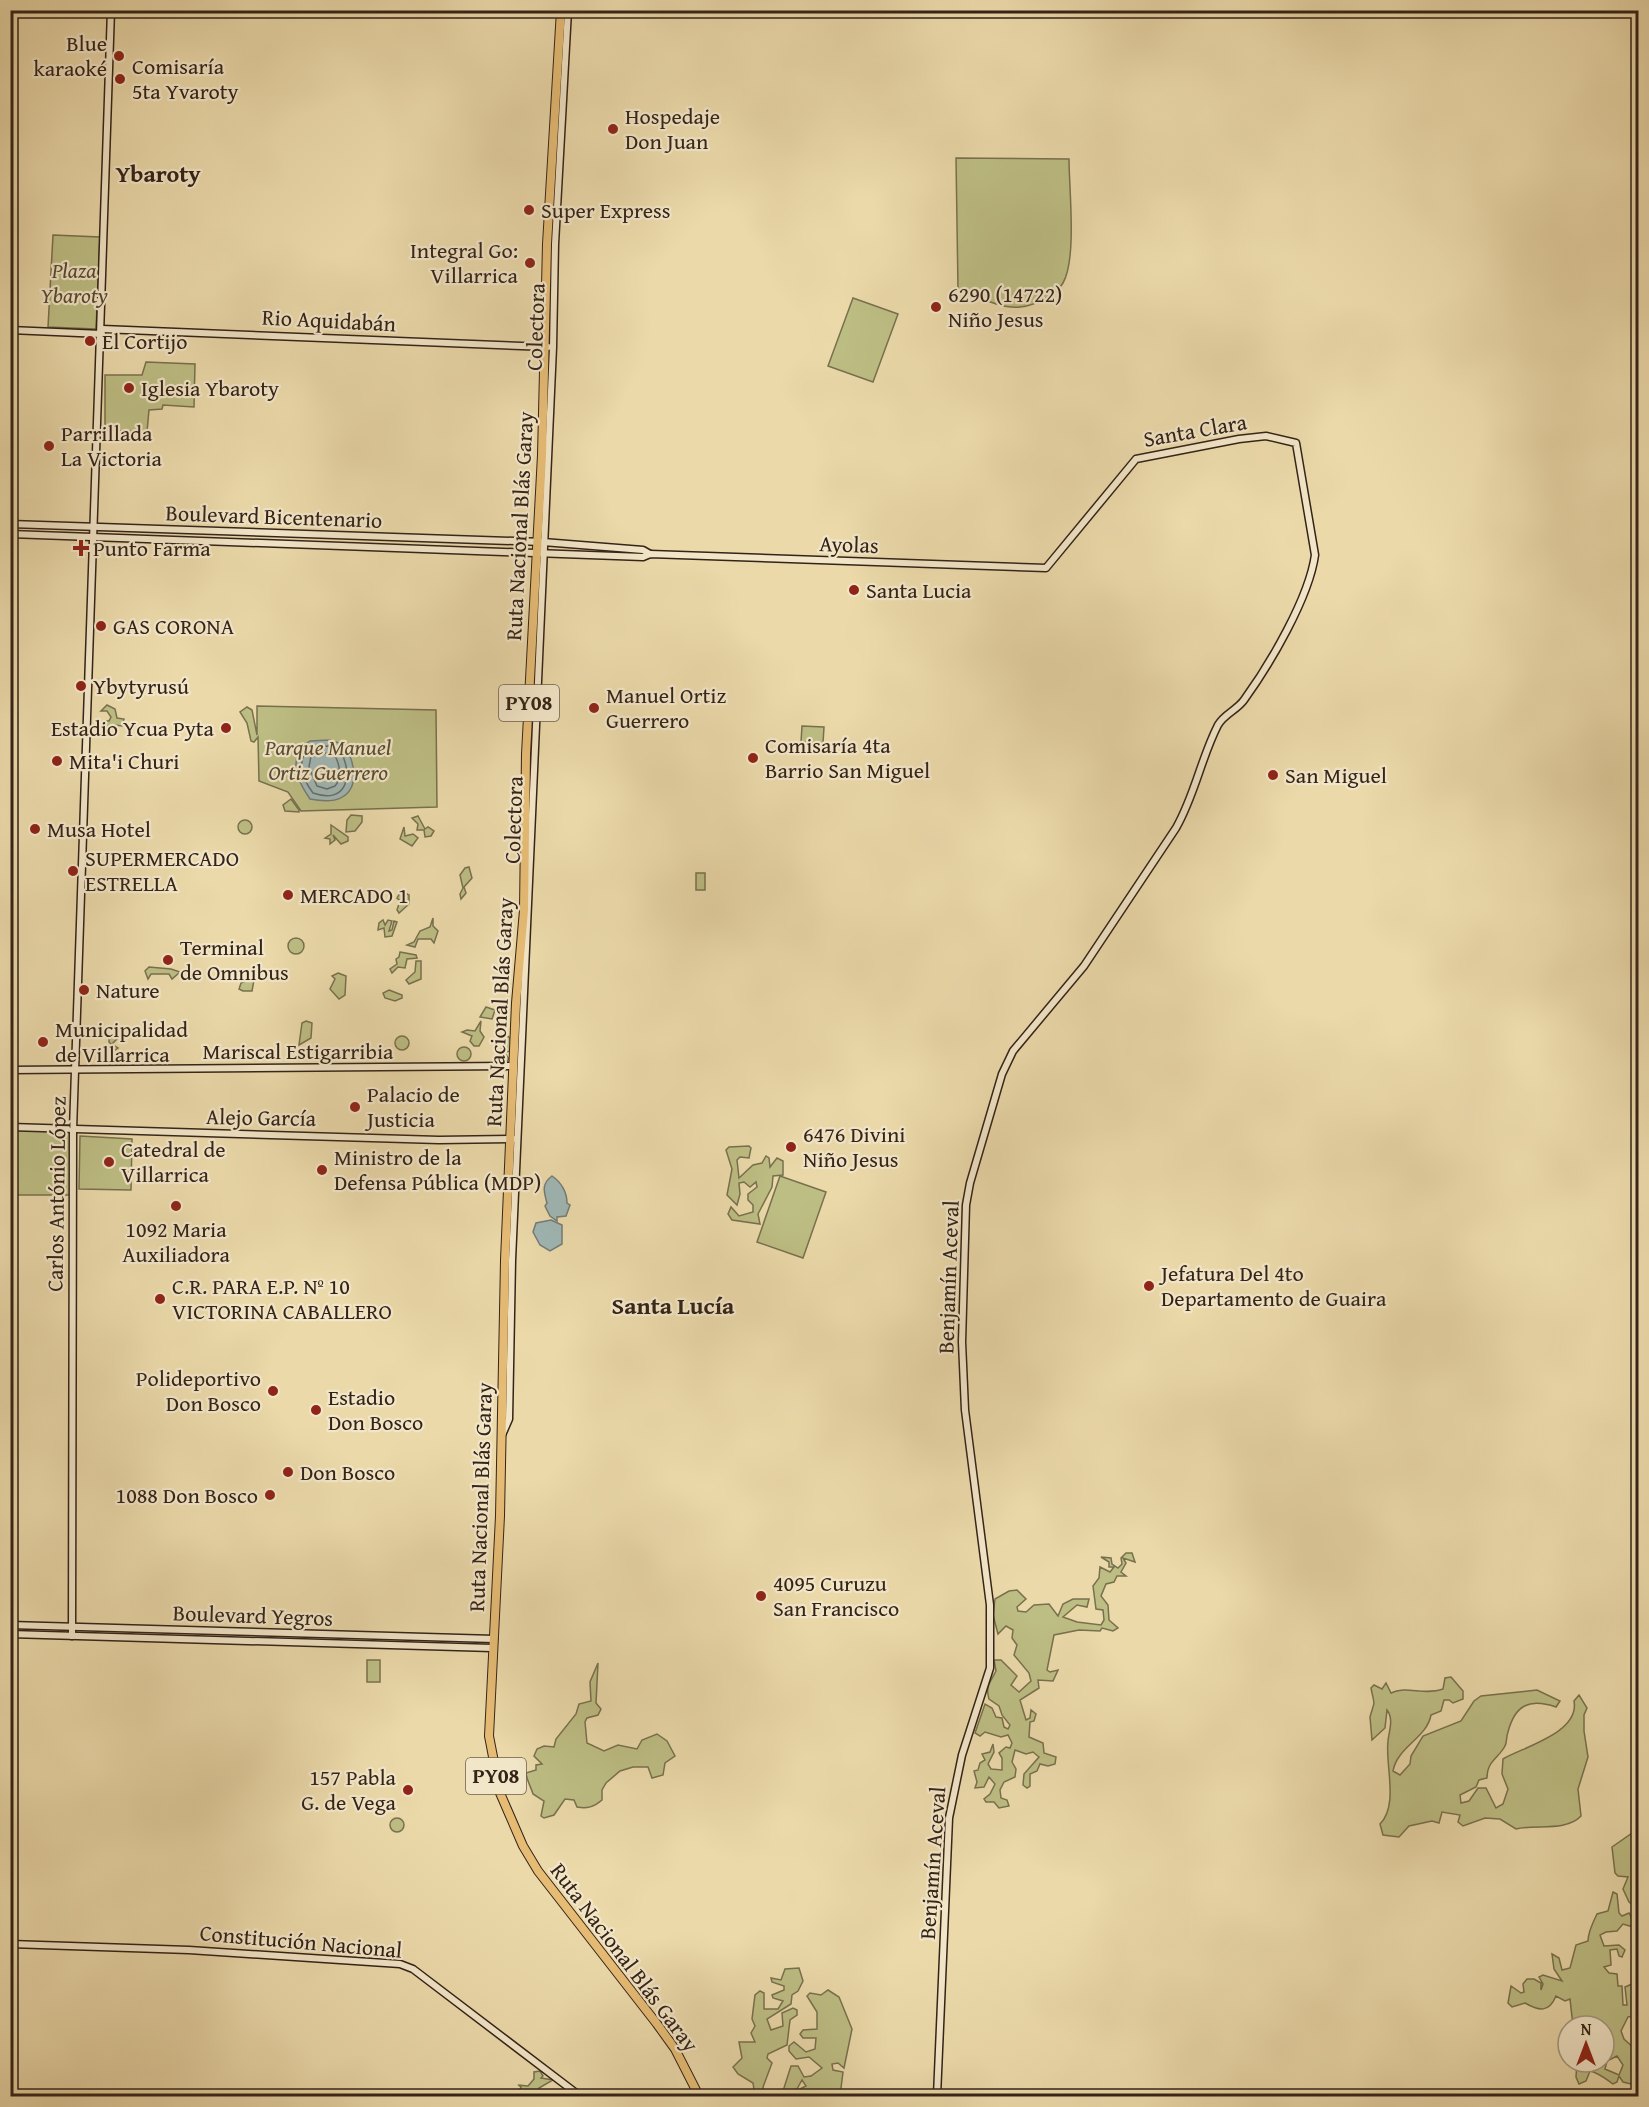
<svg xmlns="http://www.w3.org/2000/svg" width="1649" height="2107" font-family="'Gentium Book Plus',serif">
	<rect width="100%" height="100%" fill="#ebd9aa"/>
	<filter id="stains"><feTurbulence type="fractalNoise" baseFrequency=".00333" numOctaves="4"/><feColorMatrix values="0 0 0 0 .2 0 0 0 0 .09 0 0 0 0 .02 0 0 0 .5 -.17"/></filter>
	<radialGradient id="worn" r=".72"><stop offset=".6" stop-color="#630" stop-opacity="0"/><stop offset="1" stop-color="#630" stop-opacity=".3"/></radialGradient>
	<!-- green -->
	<g fill="#bdbe84" stroke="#78704e" stroke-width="1.5" fill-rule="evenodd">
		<path d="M956,158L1069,159C1069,188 1077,259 1063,283C1056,295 1034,306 1020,307C1000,309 977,296 958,289Z"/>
		<polygon points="53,235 100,237 96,329 48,327"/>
		<polygon points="853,298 898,314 873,382 828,366"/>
		<polygon points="146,362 195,364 194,407 163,405 162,409 149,410 147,432 105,430 105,375 142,375"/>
		<polygon points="107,705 115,709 117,718 124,719 122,726 115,725 110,730 103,721 109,721 111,717 107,711 101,711"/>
		<polygon points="257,706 436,710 437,807 301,811 288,792 259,781 258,737 254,742 251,741 247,723 240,712 247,707 252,710 257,735"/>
		<polygon points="802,726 824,727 823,743 801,742"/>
		<polygon points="291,799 299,810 299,812 285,811 283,805"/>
		<polygon points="351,815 362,816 362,822 355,831 346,832 347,820"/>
		<polygon points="418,816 425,829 428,827 434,831 431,836 425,837 424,830 417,830 418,824 412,818"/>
		<circle cx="245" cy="827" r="7"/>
		<polygon points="331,825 348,837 348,841 341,844 333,835 335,840 330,844 330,839 325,838 331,834"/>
		<polygon points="404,827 405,836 413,834 418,838 412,846 400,839"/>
		<polygon points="469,867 472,878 464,887 466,893 461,899 460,894 463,888 460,875 465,868"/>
		<rect x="696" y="873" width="9" height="17"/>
		<polygon points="401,891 409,895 409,904 399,913 397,910 400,901 397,898"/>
		<polygon points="433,918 433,926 438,931 434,943 431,939 418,939 415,947 407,945 414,942 420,931 430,927"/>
		<polygon points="383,920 385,925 388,920 392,921 389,931 392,930 394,921 397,922 392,936 385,937 384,928 378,930 379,923"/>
		<circle cx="296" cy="946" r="8"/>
		<polygon points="400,952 416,955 417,958 407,959 405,968 398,967 392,973 390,969 397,964 396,959 399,957"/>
		<polygon points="416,961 421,961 421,979 409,984 406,980 415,972"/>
		<polygon points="149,967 171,969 180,972 172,979 169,974 151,974 148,979 145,971"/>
		<polygon points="338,973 346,976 345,995 339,999 330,989 335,979 332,976"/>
		<polygon points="252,978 254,980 252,991 243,991 239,989 241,983"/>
		<polygon points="389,990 402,995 402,998 395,1001 385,998 383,993"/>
		<polygon points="486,1007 495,1010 492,1019 480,1017"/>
		<polygon points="306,1021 312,1023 311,1038 299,1045 302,1023"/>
		<polygon points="481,1021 480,1031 484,1037 479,1046 474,1046 470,1041 472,1036 462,1032 467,1030 475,1031"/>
		<polygon points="114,1033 118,1038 112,1044 118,1048 114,1051 115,1056 110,1064 106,1057 111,1044 109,1042 109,1036"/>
		<polygon points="505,1034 510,1038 512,1051 504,1052 509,1059 505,1063 501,1054"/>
		<circle cx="402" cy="1043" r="7"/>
		<circle cx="464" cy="1054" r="7"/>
		<polygon points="15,1129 72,1131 72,1195 13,1195"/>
		<polygon points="80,1136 132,1139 131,1190 79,1189"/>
		<polygon points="749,1146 751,1148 749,1158 740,1157 737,1160 739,1178 753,1165 762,1163 766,1156 769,1158 770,1167 777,1158 783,1161 783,1175 773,1176 772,1187 758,1214 760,1224 732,1220 728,1214 731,1207 739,1216 753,1212 753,1205 748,1200 748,1194 757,1187 756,1182 750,1187 744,1182 739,1183 740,1194 737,1205 727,1195 732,1169 726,1150 729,1147"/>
		<polygon points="780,1176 826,1192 803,1258 757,1242"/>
		<path d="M1126,1553H1132L1135,1562L1123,1558L1126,1563L1121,1572L1126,1576H1117L1114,1582L1106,1584L1101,1596L1108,1605L1109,1620L1118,1628L1113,1631L1102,1628L1100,1631L1079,1630L1054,1635L1047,1670L1050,1672L1058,1670L1053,1681L1038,1680L1039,1688L1020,1700L1026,1720L1030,1718L1031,1710L1036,1714L1034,1721L1030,1722L1029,1737L1043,1743L1044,1753L1056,1757L1055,1764L1048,1766L1040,1764L1037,1771L1030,1774V1786L1027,1788L1023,1785L1024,1774L1039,1757L1033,1752L1026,1754L1015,1750L1012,1762L1016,1769L1015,1777L1004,1782L1000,1790L1001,1798L1007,1800L1009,1806L999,1808L994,1802H986L984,1799L990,1794L995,1784L989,1777L984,1787L975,1788L977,1782L974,1771L978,1770L980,1763L985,1760L982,1754L990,1752L993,1744L994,1752L988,1764L991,1769L1002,1770V1758L999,1753L1006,1747L1010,1748L1012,1743L1008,1735L1001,1737L985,1732L980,1736L975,1733L985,1704L992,1708L996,1717L1002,1718L1004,1727L1008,1729L1010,1725L1002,1715L999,1706L989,1699C985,1686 991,1681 996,1671L994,1660H1001L1017,1676L1011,1685L1019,1692L1031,1681L1029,1673L1014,1655L1017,1645L1012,1638L1013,1630L1006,1626L998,1634L993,1615L995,1599L1009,1591L1017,1590L1026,1599L1017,1607L1018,1611L1026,1612L1034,1605L1049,1604L1058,1616L1063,1604L1073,1599H1089L1087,1607L1077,1605L1063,1617L1077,1622L1101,1625L1104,1620L1103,1610L1096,1609L1093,1586L1099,1578L1100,1567L1110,1572L1114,1567H1109V1562L1101,1557L1111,1558L1112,1564L1118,1568L1122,1564L1121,1558Z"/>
		<rect x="367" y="1660" width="13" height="22"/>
		<path d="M598,1663L596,1703L601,1709L598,1715L587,1718L585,1722L587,1743L604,1751L618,1745L637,1749L642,1740L657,1734L667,1741L675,1756L665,1763L663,1775L652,1778L648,1767H633L620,1771L606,1783L602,1790V1800C594,1807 587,1809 577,1807L574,1800L565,1799L554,1815L544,1818L541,1816L544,1801L533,1794C531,1787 527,1781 526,1773L536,1770V1765L542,1764L534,1756L537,1749L544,1746L554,1747L556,1739L576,1714L579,1704L591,1701L590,1682Z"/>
		<path d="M1451,1677L1463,1691V1699L1453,1703L1449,1700H1444L1441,1711L1431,1715C1427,1738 1397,1747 1393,1771L1400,1775L1410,1764L1411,1756L1423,1736L1461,1721L1474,1701L1481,1696L1537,1690L1560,1701L1556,1707C1529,1698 1515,1705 1508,1732C1506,1737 1507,1743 1505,1746C1498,1759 1487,1761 1487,1778L1479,1780L1476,1787L1460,1795L1461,1803L1469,1801L1478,1788H1486L1496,1808L1503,1804L1508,1789L1502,1774L1503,1759C1523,1747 1580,1733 1574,1701L1579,1695L1587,1708L1584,1715V1731L1588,1757L1578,1789L1581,1816C1566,1832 1536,1824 1516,1829L1500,1819L1485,1818L1463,1826L1458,1822L1460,1815L1442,1812L1439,1823L1432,1821L1409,1826L1399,1837L1383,1835L1380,1824C1399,1805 1385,1765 1388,1741C1389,1731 1394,1719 1387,1710L1385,1728L1372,1740L1370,1717C1375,1699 1375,1708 1371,1688L1374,1685L1382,1689L1386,1683L1391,1693C1406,1685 1424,1696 1443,1689L1445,1678Z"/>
		<circle cx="397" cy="1825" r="7"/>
		<polygon points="1638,1829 1638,1909 1629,1902 1623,1889 1628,1877 1618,1876 1615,1873 1612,1847"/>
		<path d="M1613,1892L1617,1894L1619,1913L1622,1916L1629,1913L1635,1924L1633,1927L1623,1924L1617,1931L1606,1932L1600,1935L1604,1946L1619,1945L1625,1950L1622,1957L1619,1956L1617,1949L1610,1950L1611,1965L1604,1967L1609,1973L1617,1974L1618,1986H1622L1623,2005H1627L1625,1987L1632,1984L1634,1986L1638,1979V2018L1635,2016L1628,2017L1621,2031L1624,2039L1636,2050L1638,2081L1631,2084L1623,2082L1619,2076L1617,2082L1613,2084C1606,2079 1599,2073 1590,2071L1586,2081L1579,2084L1576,2077L1577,2062H1604V2026H1573L1570,1999L1565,2001L1556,1996C1549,2013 1539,2011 1525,2003L1512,2007L1508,2003L1511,1986L1521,1993L1524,1992L1523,1984L1527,1979H1534L1541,1983V1990L1543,1984L1539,1977L1543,1975L1562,1981L1554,1969L1552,1954L1559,1958L1562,1970L1570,1968L1576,1945L1588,1941C1588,1932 1593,1922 1597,1914L1608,1911ZM1617,2056L1623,2065L1619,2075L1605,2069L1607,2061Z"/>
		<polygon points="799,1968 803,1981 798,1991 792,1995 791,2004 767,2019 771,2030 783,2026 782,2013 793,2008 797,2010 797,2015 790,2020 787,2045 768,2054 767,2058 772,2063 763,2087 765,2096 755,2096 753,2083 738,2074 733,2067 742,2058 739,2042 755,2042 751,2033 755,2026 752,2019 755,1995 760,1991 764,1993 764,2009 778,2009 783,2001 773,1998 772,1995 784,1990 784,1986 772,1982 771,1978 781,1980 785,1969"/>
		<polygon points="10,1973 16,1973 17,1998 11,1999"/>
		<polygon points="828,1990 839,1997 852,2029 844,2068 838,2063 832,2064 833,2070 843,2072 840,2096 786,2096 806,2086 802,2080 797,2089 788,2093 783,2091 791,2066 798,2066 804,2077 811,2076 822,2068 809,2057 796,2059 789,2051 789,2046 794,2042 806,2052 815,2049 816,2038 803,2038 800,2034 803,2030 817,2029 817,2012 807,1996 810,1993 821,1995"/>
		<polygon points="540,2071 543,2076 541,2078 553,2080 539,2088 541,2091 528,2091 528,2096 511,2096 518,2093 521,2087 518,2085 528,2086 534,2079 534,2072"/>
	</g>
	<!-- water -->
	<g fill="#9fb7b5" stroke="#747c76" stroke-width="1.5">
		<path d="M330,740L345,745C363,780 354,808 310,799C299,783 290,766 301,747L310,741Z"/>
		<path d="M552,1176C561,1182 567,1192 567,1203L570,1205L566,1216L557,1217V1221L550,1216L545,1206L547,1203C544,1192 541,1184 552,1176Z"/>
		<polygon points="551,1220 562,1225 562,1244 550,1251 540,1245 533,1232 536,1223"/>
	</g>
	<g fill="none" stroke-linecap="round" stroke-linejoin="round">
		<!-- shore -->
		<g stroke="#6a6d66" stroke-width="1.5">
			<path d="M329,746L340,750C354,775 347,805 313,793C304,781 297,765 306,751L312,747Z"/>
			<path d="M328,753L335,756C340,765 342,778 335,786L327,789L317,786L309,767L311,756Z"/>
		</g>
		<defs>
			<g id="secondary">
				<polyline points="102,329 548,347"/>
				<polyline points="10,330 102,334"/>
				<polyline points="10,524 543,542 643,550 650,554"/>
				<path d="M10,534L643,557L650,554L1046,568L1136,459L1239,439L1266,436L1296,443L1315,555C1309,598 1270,664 1244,700C1237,710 1224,714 1218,725C1201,758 1195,795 1176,828L1084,966L1013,1051L1002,1074L970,1183L966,1205L962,1342L965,1410L990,1605V1668L962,1755L949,1818L937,2096"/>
				<polyline points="10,1070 513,1066"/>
				<polyline points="10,1127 439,1140 514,1139"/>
				<polyline points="502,1435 509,1419 512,1260 553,347 555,244 568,10"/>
				<polyline points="10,1625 494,1639"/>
				<polyline points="10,1634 492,1648"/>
				<polyline points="72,1636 73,1130 111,10"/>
				<polyline points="10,1944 189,1950 400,1964 413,1969 580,2096"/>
			</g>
			<polyline id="highway" points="561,10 547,244 542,455 526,754 524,910 516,1003 505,1260 500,1516 489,1736 500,1793 523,1846 538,1871 657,2024 675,2049 699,2096"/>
		</defs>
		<!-- secondary casing -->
		<use href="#secondary" stroke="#342318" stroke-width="9"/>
		<!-- highway casing -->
		<use href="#highway" stroke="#342318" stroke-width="10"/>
		<!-- secondary -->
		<use href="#secondary" stroke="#f2e6c8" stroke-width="6"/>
		<!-- highway -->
		<use href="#highway" stroke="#e6bc75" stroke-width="8"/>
	</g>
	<!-- markers -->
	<g fill="#8f2418" stroke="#f2e6c8" stroke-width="2">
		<circle cx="119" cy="56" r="6"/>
		<circle cx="120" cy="79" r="6"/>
		<circle cx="613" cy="129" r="6"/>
		<circle cx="529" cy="210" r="6"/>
		<circle cx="530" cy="263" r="6"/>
		<circle cx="936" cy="307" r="6"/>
		<circle cx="90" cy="341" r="6"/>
		<circle cx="129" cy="388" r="6"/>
		<circle cx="49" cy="446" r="6"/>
		<path d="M78 539h6v6h6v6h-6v6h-6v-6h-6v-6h6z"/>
		<circle cx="854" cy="590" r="6"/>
		<circle cx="101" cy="626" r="6"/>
		<circle cx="81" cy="686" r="6"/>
		<circle cx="594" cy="708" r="6"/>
		<circle cx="226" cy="728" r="6"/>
		<circle cx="753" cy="758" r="6"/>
		<circle cx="57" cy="761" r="6"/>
		<circle cx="1273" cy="775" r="6"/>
		<circle cx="35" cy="829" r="6"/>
		<circle cx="73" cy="871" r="6"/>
		<circle cx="288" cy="895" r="6"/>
		<circle cx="168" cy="960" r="6"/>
		<circle cx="84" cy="990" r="6"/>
		<circle cx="43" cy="1042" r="6"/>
		<circle cx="355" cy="1107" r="6"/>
		<circle cx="791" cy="1147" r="6"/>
		<circle cx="109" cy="1162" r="6"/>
		<circle cx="322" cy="1170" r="6"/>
		<circle cx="176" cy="1206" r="6"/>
		<circle cx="1149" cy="1286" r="6"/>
		<circle cx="160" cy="1299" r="6"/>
		<circle cx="273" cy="1391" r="6"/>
		<circle cx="316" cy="1410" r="6"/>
		<circle cx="288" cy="1472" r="6"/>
		<circle cx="270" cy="1495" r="6"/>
		<circle cx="761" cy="1596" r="6"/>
		<circle cx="408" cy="1790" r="6"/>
	</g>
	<g text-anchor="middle" stroke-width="4.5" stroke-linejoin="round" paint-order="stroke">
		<!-- shield labels -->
		<g fill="#f2e6c8" stroke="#6d5e4d" stroke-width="1.5">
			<rect x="499" y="685" width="60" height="36" rx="4.5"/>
			<rect x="466" y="1758" width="60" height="36" rx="4.5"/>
		</g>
		<g font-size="21" font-weight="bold" fill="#342318">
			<text x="529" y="710">PY08</text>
			<text x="496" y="1783">PY08</text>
		</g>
		<!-- poi labels -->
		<g font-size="22" fill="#342318" stroke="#f2e6c8" text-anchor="start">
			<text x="107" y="51" text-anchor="end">Blue<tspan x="107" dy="25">karaoké</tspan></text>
			<text x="132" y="74">Comisaría<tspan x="132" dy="25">5ta Yvaroty</tspan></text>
			<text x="625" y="124">Hospedaje<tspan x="625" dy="25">Don Juan</tspan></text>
			<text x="541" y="218">Super Express</text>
			<text x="518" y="258" text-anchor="end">Integral Go:<tspan x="518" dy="25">Villarrica</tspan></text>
			<text x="948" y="302">6290 (14722)<tspan x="948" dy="25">Niño Jesus</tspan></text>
			<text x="102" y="349">El Cortijo</text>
			<text x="141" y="396">Iglesia Ybaroty</text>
			<text x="61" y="441">Parrillada<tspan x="61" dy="25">La Victoria</tspan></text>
			<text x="93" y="556">Punto Farma</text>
			<text x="866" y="598">Santa Lucia</text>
			<text x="113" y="634">GAS CORONA</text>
			<text x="93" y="694">Ybytyrusú</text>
			<text x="606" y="703">Manuel Ortiz<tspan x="606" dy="25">Guerrero</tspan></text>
			<text x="214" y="736" text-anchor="end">Estadio Ycua Pyta</text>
			<text x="765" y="753">Comisaría 4ta<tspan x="765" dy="25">Barrio San Miguel</tspan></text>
			<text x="69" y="769">Mita'i Churi</text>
			<text x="1285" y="783">San Miguel</text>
			<text x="47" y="837">Musa Hotel</text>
			<text x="85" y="866">SUPERMERCADO<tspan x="85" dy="25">ESTRELLA</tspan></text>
			<text x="300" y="903">MERCADO 1</text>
			<text x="180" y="955">Terminal<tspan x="180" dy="25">de Omnibus</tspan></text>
			<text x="96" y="998">Nature</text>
			<text x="55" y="1037">Municipalidad<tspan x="55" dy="25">de Villarrica</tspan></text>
			<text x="367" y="1102">Palacio de<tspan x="367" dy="25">Justicia</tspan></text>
			<text x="803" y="1142">6476 Divini<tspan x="803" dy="25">Niño Jesus</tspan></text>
			<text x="121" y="1157">Catedral de<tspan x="121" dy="25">Villarrica</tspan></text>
			<text x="334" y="1165">Ministro de la<tspan x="334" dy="25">Defensa Pública (MDP)</tspan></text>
			<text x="176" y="1237" text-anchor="middle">1092 Maria<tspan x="176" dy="25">Auxiliadora</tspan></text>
			<text x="1161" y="1281">Jefatura Del 4to<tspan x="1161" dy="25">Departamento de Guaira</tspan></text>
			<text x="172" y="1294">C.R. PARA E.P. Nº 10<tspan x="172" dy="25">VICTORINA CABALLERO</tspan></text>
			<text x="261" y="1386" text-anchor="end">Polideportivo<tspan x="261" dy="25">Don Bosco</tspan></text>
			<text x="328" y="1405">Estadio<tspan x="328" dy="25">Don Bosco</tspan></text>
			<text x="300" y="1480">Don Bosco</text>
			<text x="258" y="1503" text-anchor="end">1088 Don Bosco</text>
			<text x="773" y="1591">4095 Curuzu<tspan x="773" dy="25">San Francisco</tspan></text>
			<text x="396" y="1785" text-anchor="end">157 Pabla<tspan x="396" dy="25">G. de Vega</tspan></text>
		</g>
		<!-- park labels -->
		<g font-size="22" font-style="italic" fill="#564a33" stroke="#f2e6c8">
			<text x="74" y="278">Plaza<tspan x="74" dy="25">Ybaroty</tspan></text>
			<text x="328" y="755">Parque Manuel<tspan x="328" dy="25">Ortiz Guerrero</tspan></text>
		</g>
		<!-- street labels -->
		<g font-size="22" fill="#342318" stroke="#f2e6c8">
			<text transform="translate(329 320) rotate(3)" y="8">Rio Aquidabán</text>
			<text transform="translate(535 327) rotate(-88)" y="8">Colectora</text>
			<text transform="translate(1195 430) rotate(-10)" y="8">Santa Clara</text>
			<text transform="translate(274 516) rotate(2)" y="8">Boulevard Bicentenario</text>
			<text transform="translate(519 526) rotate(-87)" y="8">Ruta Nacional Blás Garay</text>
			<text transform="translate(849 544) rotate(2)" y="8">Ayolas</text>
			<text transform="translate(513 820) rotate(-88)" y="8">Colectora</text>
			<text transform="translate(499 1012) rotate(-87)" y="8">Ruta Nacional Blás Garay</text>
			<text x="298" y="1059">Mariscal Estigarribia</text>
			<text transform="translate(261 1117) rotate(1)" y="8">Alejo García</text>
			<text transform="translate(56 1194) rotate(-89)" y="8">Carlos António López</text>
			<text transform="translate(948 1277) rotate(-88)" y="8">Benjamín Aceval</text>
			<text transform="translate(480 1497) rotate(-88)" y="8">Ruta Nacional Blás Garay</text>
			<text transform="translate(253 1615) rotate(2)" y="8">Boulevard Yegros</text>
			<text transform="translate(932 1863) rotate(-86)" y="8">Benjamín Aceval</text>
			<text transform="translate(301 1941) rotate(5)" y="8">Constitución Nacional</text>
			<text transform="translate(625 1957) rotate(53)" y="8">Ruta Nacional Blás Garay</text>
		</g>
		<!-- neighbourhood labels -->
		<g font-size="24" font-weight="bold" fill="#342318" stroke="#f2e6c8">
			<text x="158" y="182">Ybaroty</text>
			<text x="673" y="1314">Santa Lucía</text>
		</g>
	</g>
	<!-- margin -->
	<rect width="1649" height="2107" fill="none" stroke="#ebd9aa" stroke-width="36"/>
	<rect x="12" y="12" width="1625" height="2083" fill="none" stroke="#342318" stroke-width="3"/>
	<rect x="18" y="18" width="1613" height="2071" fill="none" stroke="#342318" stroke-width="1.5"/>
	<!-- north arrow -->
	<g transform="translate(1586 2044)"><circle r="28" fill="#f2e6c8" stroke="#a69882" stroke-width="1.5"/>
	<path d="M0-4.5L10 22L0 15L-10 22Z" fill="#8f2418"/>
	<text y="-9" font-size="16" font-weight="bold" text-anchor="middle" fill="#342318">N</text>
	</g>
	<rect width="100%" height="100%" filter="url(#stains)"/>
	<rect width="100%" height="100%" fill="url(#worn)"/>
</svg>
